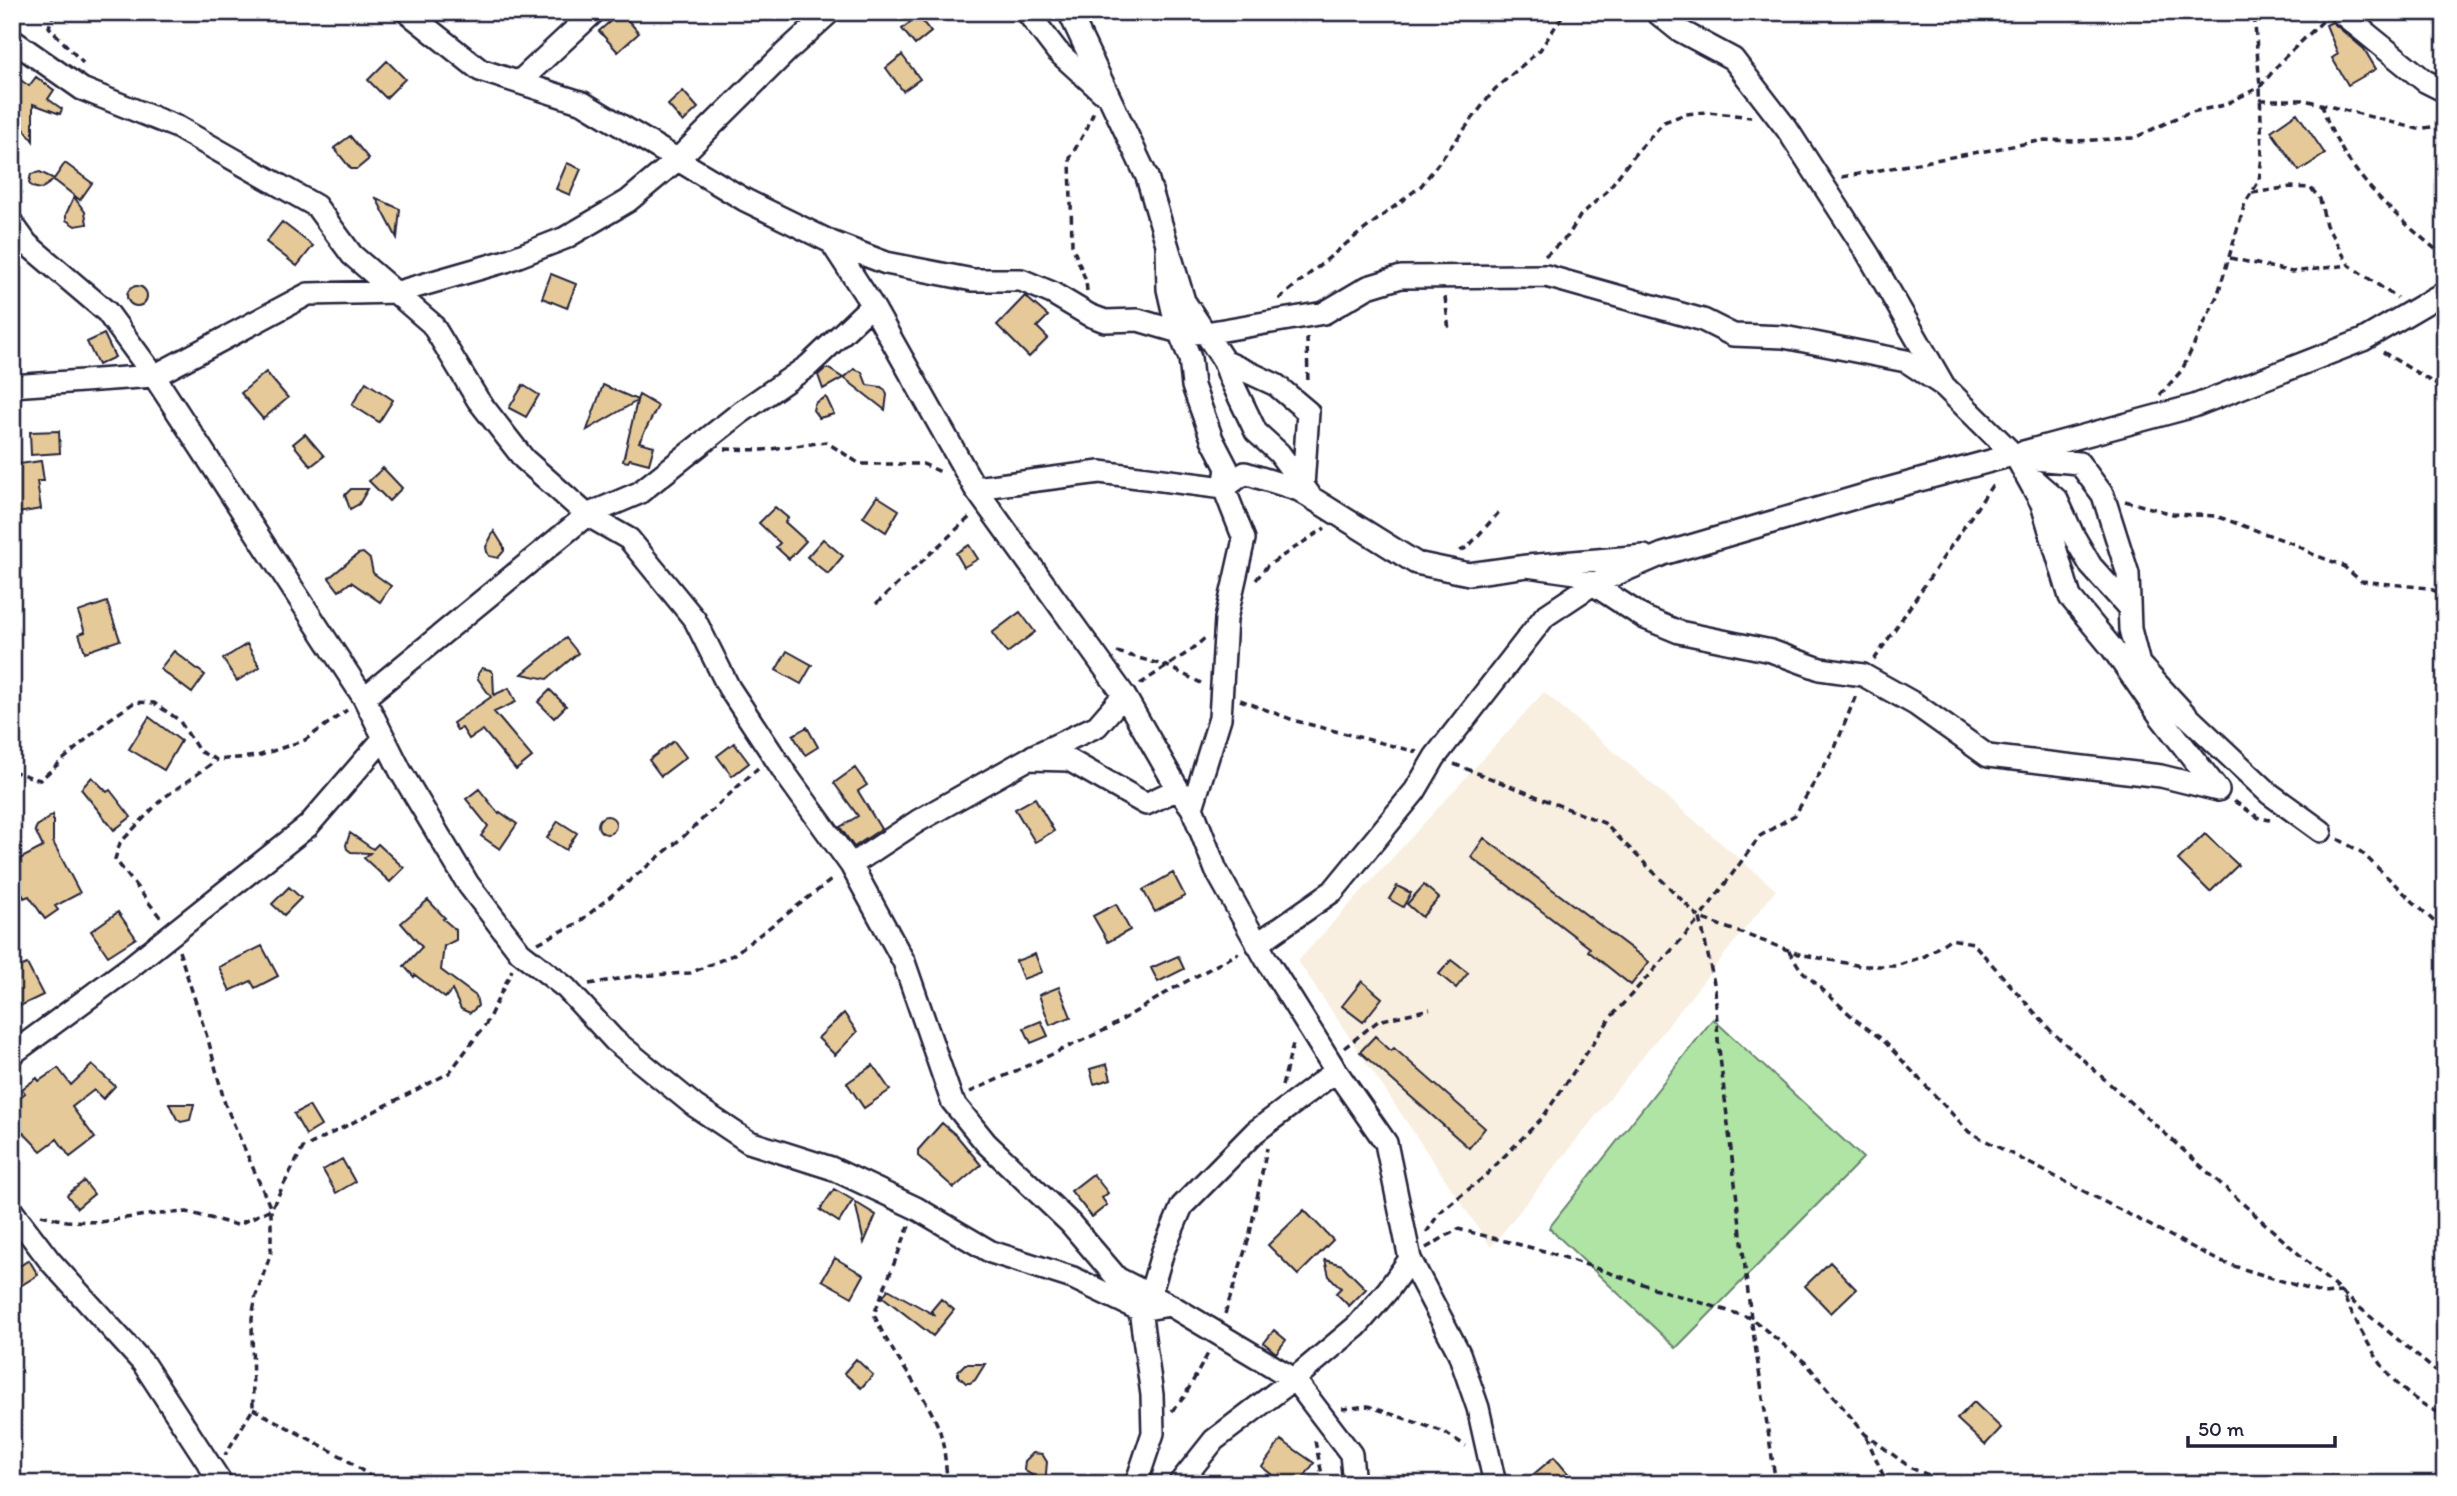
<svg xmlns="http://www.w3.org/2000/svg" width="2457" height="1496" font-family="Itim,sans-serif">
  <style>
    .built { fill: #f8efe0 }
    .green { fill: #b0e4a5; stroke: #698370; stroke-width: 2 }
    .building { fill: #e6c999; stroke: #22223b; stroke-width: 2 }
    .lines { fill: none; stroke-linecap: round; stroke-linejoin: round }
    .minor-casing { stroke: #22223b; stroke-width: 26 }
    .path { stroke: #22223b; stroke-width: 3.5; stroke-dasharray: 7 5; stroke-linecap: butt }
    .minor { stroke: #fff; stroke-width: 21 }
  </style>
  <rect width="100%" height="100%" fill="#fff"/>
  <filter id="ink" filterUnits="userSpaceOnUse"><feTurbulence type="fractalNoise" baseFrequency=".0143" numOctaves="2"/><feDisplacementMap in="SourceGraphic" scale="14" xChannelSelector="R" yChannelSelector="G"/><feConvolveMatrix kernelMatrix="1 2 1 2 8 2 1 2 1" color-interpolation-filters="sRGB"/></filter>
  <g filter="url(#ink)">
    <path class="built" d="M1544 692 1776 890 1491 1247 1298 961Z"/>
    <path class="green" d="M1713 1019 1863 1158 1676 1348 1549 1228Z"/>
    <path class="building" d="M621 12 639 33 618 52 599 31Z
      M918 16 931 32 915 45 902 29Z
      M2332 22 2364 49 2376 69 2348 85 2332 58 2338 54 2326 25Z
      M902 55 920 79 903 91 886 68Z
      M387 61 405 79 386 98 368 80Z
      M12 74 29 86 36 77 54 90 48 99 62 109 60 114 33 104V141L12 112Z
      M683 91 698 108 683 122 668 105Z
      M2297 113 2325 154 2299 171 2271 131Z
      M350 136 369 159 357 169H351L334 148Z
      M65 163 92 183 80 200 54 180 41 189 32 187 29 183 31 174 40 172 54 179Z
      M567 163 581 169 570 195 556 189Z
      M74 197 85 212 87 224 75 226 66 220V214Z
      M376 198 400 209 397 238Z
      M282 222 313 246 297 266 266 242Z
      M551 274 576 284 567 308 542 298Z
      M127 296a10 10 0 1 1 20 0a10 10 0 1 1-20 0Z
      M1025 296 1048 316 1037 327 1048 338 1029 357 997 325Z
      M104 334 115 357 98 365 87 342Z
      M825 369H829L843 378 823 389 818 375Z
      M854 369 862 372 867 385 881 387 885 390 887 395 885 410 844 378Z
      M266 372 288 398 263 419 241 393Z
      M366 382 393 400 379 422 352 405Z
      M523 385 539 395 526 417 509 408Z
      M603 385 637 400 639 395 658 406 639 442 654 446 649 464 630 459 628 462 623 461 637 401 587 430Z
      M826 397 834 414 819 418 813 410 814 406 816 402Z
      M59 431 60 453 31 455 30 432Z
      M305 434 324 456 311 466 293 444Z
      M41 461 44 481H37L41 509 12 514V465Z
      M383 468 402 488 389 501 369 481Z
      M351 489H368L359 504 350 509 345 495Z
      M877 496 899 510 886 532 863 517Z
      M775 507 788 518 785 522 806 541 789 559 776 547 780 543 759 523Z
      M494 531 504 547V551L498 558 489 556 487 552 486 547Z
      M823 539 843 556 828 574 807 557Z
      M969 545 978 559 964 567 956 553Z
      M363 553 370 559 373 573 391 586 380 602 351 582 339 591 329 578 358 554Z
      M107 602 120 640 85 652 79 634 85 632 78 612Z
      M1020 612 1035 632 1007 653 992 633Z
      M566 638 578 653 547 679 522 674Z
      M247 644 260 667 237 681 223 659Z
      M174 651 205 675 192 693 160 669Z
      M787 651 812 665 801 684 776 670Z
      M482 668 490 670 493 673 494 695 509 688 516 702 494 712 532 757 516 770 483 730 469 739 462 728 457 730 453 723 491 697 478 679V674Z
      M550 690 566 706 554 718 538 702Z
      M149 717 181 741 164 770 129 749Z
      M807 727 818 747 805 755 793 735Z
      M674 741 686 757 661 776 649 760Z
      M734 743 749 763 732 776 717 756Z
      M855 768 867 785 858 791 881 829 854 847 840 827 858 816 834 783Z
      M92 777 107 792 110 790 131 817 114 830 81 789Z
      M479 789 499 814 500 812 517 824 500 849 481 836 488 826 466 799Z
      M1035 798 1054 831 1035 842 1015 809Z
      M53 815V842L80 893 55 906 58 910 45 919 29 896 24 898 12 872V863L43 847 35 830 37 826Z
      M598 825a9 9 0 1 1 18 0a9 9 0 1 1-18 0Z
      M558 821 577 833 566 850 547 838Z
      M350 833 373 849 378 844 404 868 390 882 364 858 370 853 351 852 347 849 346 845Z
      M2205 834 2238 865 2210 892 2178 860Z
      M1484 838 1649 962 1631 985 1588 951 1590 948 1471 857Z
      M1173 873 1185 896 1155 912 1143 890Z
      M1424 885 1439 898 1422 917 1407 904Z
      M1397 886 1411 893 1403 907 1389 899Z
      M289 887 301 898 284 915 272 904Z
      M428 900 445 918 443 919 456 930V940L444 946 441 970 476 996 478 1006 470 1013 461 1009 452 990 445 998 415 975 414 977 404 966 422 947 401 923Z
      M1116 904 1130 930 1108 942 1093 916Z
      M118 912 136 938 108 956 91 931Z
      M262 946 278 976 255 988 251 981 230 991 219 967Z
      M1035 954 1042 972 1023 979 1016 961Z
      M1178 956 1184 969 1158 982 1151 968Z
      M1451 960 1468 973 1456 988 1439 974Z
      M27 964 43 995 18 1007 12 996V970Z
      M1362 981 1382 998 1363 1022 1342 1006Z
      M1059 987 1071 1017 1050 1025 1039 995Z
      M844 1013 857 1032 835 1055 818 1038Z
      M1041 1021 1048 1036 1031 1043 1024 1028Z
      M1375 1036 1391 1051 1394 1048 1485 1128 1469 1148 1360 1052Z
      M1107 1064 1111 1079 1094 1084 1090 1069Z
      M92 1065 115 1086 103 1099 94 1090 72 1107 95 1138 70 1157 57 1139 41 1151 12 1121V1104L25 1093 22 1089 37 1078 39 1081 58 1068 71 1085Z
      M873 1065 890 1090 864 1108 847 1083Z
      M169 1104H194L190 1120 181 1122 177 1119Z
      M309 1106 321 1126 306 1135 294 1114Z
      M942 1123 957 1136 981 1165 954 1188 918 1156V1150Z
      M342 1159 355 1182 336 1193 323 1170Z
      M1093 1174 1108 1193 1102 1198 1107 1205 1092 1217 1071 1191Z
      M84 1181 94 1194 77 1208 67 1195Z
      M834 1189 853 1200 839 1222 820 1210Z
      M855 1202 876 1215 864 1243Z
      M1304 1210 1333 1240 1298 1275 1268 1245Z
      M835 1258 864 1275 852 1297 822 1280Z
      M29 1260 38 1275 20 1286 12 1271Z
      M1325 1260 1342 1265 1366 1289 1349 1306 1336 1293 1341 1288 1329 1276Z
      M1830 1262 1856 1289 1831 1313 1805 1286Z
      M888 1289 936 1316 931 1311 941 1299 954 1310 933 1336 883 1297Z
      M1274 1330 1286 1340 1276 1353 1264 1343Z
      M856 1359 873 1375 861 1388 844 1373Z
      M965 1364H985L975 1380 970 1383H966L958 1376V1371Z
      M1974 1402 2001 1428 1985 1445 1957 1419Z
      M1281 1440 1314 1463 1299 1484H1284L1262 1467Z
      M1033 1453 1042 1454 1047 1462 1045 1484 1024 1470 1025 1461Z
      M1554 1457 1577 1484H1522Z"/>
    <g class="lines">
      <defs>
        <path id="minor" d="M407 12 480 70 583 103 745 200 831 242 872 305 975 488 1124 695 1178 789 1192 808 1216 870 1266 959 1336 1071 1386 1143 1410 1259 1459 1353 1478 1408 1495 1484
          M1027 12 1057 51 1102 92
          M1069 12 1147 177 1184 301 1224 361 1230 378 1256 432 1279 453 1309 494
          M1656 12 1677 29 1733 59 1787 129 1868 254 1944 386 2016 457 2042 504 2070 597 2112 648 2160 716 2218 790
          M2340 12 2425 81 2445 91
          M12 40 82 89 177 127 316 206 352 255 432 324 478 400 524 459 587 515 629 539 695 620 729 688 787 776 851 865 904 962 952 1101 986 1143 1070 1223 1117 1278 1170 1305 1294 1379 1351 1454 1354 1484
          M519 82 594 12
          M12 223 27 244 107 312 154 376 364 698 401 772 468 884 520 952 566 988 614 1040 695 1106 749 1142 831 1168 916 1208 991 1252 1073 1278 1140 1310 1170 1305
          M831 242 886 263 973 280H1021L1052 293 1089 315 1105 321 1138 320 1179 332 1206 333 1324 313 1368 287 1401 277 1546 276 1703 320 1733 335 1784 337 1906 361 1944 386
          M1167 246 1168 289 1176 324 1190 358 1193 386 1212 439 1227 468 1224 488 1244 539 1226 619 1220 718 1192 808
          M1224 361 1276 385 1308 412 1303 486
          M12 386 154 376 308 294 398 292 506 261 565 238 628 201 677 160 786 52 830 12
          M2022 458 2079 463 2103 495 2128 574 2130 629 2139 664 2186 715 2270 794 2321 831
          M2034 480 2057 500 2073 535 2091 566 2129 608
          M975 488 1100 472 1224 488 1245 473 1299 490 1416 563 1469 574 1527 566 1644 556
          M1527 566 1576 573 1645 618 1679 632 1771 651 1820 669 1863 675 1915 704 1988 756 2161 776 2218 790
          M364 698 587 515 639 493 740 413 808 366 872 305
          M1033 756 1097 726 1124 695
          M851 865 918 821 1028 759 1069 760 1146 804 1178 789
          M1257 944 1333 891 1415 791 1435 757 1545 616 1593 584 1663 554 1868 494 2194 406 2363 340 2445 292
          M12 1054 129 968 308 826 384 738
          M12 1211 50 1261 143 1363 222 1484
          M1136 1484 1153 1433 1152 1395 1140 1310 1150 1295 1163 1251 1182 1206 1255 1132 1336 1071
          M1179 1484 1214 1440 1294 1379 1357 1326 1388 1290 1410 1259"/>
      </defs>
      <use href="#minor" class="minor-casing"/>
      <path class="path" d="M54 12 49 27 83 63
        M2260 100H2305L2418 129 2445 125
        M2322 104C2338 166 2397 218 2445 257
        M1842 177 2045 140 2074 141 2134 138 2187 113 2224 105 2260 87 2284 58 2324 20
        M2252 193 2291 187 2311 188 2320 199 2326 225 2349 265 2397 298
        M1545 256 1568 236 1580 216 1607 191 1635 154 1664 122 1685 114 1708 112 1751 117
        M2230 258 2292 272 2349 265
        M1087 291 1086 281 1072 245 1070 158 1087 128 1094 111
        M1445 297 1449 331
        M1279 299 1347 243 1421 186 1495 89 1540 50 1565 12
        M1307 337 1308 385
        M2383 352 2445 390
        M2160 395 2182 370 2218 294 2245 203 2259 181 2262 156 2260 87 2254 12
        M725 449 763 450 826 442 860 464H923L943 473
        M2125 501 2173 514 2216 516 2297 545 2312 554 2342 565 2361 581 2428 588 2445 595
        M1460 551 1468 547 1499 512
        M1256 580 1267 566 1325 528
        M876 604 972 515
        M1117 652 1167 666 1201 683
        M1874 660 1995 481
        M1140 684 1190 651 1205 638
        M1240 700 1296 721 1417 752
        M1454 764 1604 823 1700 918 1799 954 1861 966H1896L1925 956 1950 939 1973 943 2051 1031 2341 1292 2445 1379
        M12 771 40 780 107 721 135 702 154 703 179 720 199 751 217 760 258 756 305 740 347 710
        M2234 801 2259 818 2270 820
        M2338 839 2361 852 2445 932
        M160 917 115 859 120 843 162 799 217 760
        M538 943 578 923 683 837 758 768
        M179 951 209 1043 225 1104 271 1209V1253L256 1295 252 1318 253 1409 225 1455
        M1789 951 1801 970 1856 1020 1883 1040 1969 1132 2221 1262 2324 1294 2341 1292C2369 1344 2386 1392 2445 1415
        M589 984 635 976 690 973 733 955 834 878
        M1344 1048 1378 1021 1430 1009
        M1282 1086 1294 1040
        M970 1092 1107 1029 1176 987 1239 953
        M41 1215 66 1221 100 1222 146 1215 187 1212 237 1225 271 1209 303 1148 449 1073 486 1024 512 970
        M909 1226 874 1314C890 1354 920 1385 937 1424 945 1441 945 1465 948 1484
        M1426 1233 1440 1212 1484 1177 1543 1117 1611 1017 1700 919
        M1426 1248 1458 1229 1548 1252 1660 1290 1751 1318 1806 1363 1865 1434 1911 1468 1951 1484
        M1225 1314 1249 1238 1267 1148
        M253 1409 343 1457 381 1484
        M1342 1409 1368 1406 1444 1432 1466 1446
        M1172 1411 1184 1397 1210 1350
        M1866 1436 1887 1484
        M1315 1441 1324 1484
        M1776 1484 1751 1318 1718 1040 1715 988 1700 918 1760 836 1795 815 1835 748 1856 695"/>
      <use href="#minor" class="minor"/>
    </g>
  </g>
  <rect width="2457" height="1496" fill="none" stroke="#fff" stroke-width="42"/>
  <rect x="21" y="21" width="2415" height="1454" fill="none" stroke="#22223b" stroke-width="2.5" filter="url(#ink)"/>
  <path d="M2188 1436v10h147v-10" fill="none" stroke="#22223b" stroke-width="3.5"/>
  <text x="2198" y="1436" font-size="21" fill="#22223b" stroke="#ffffff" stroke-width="5" paint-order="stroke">50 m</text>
</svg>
